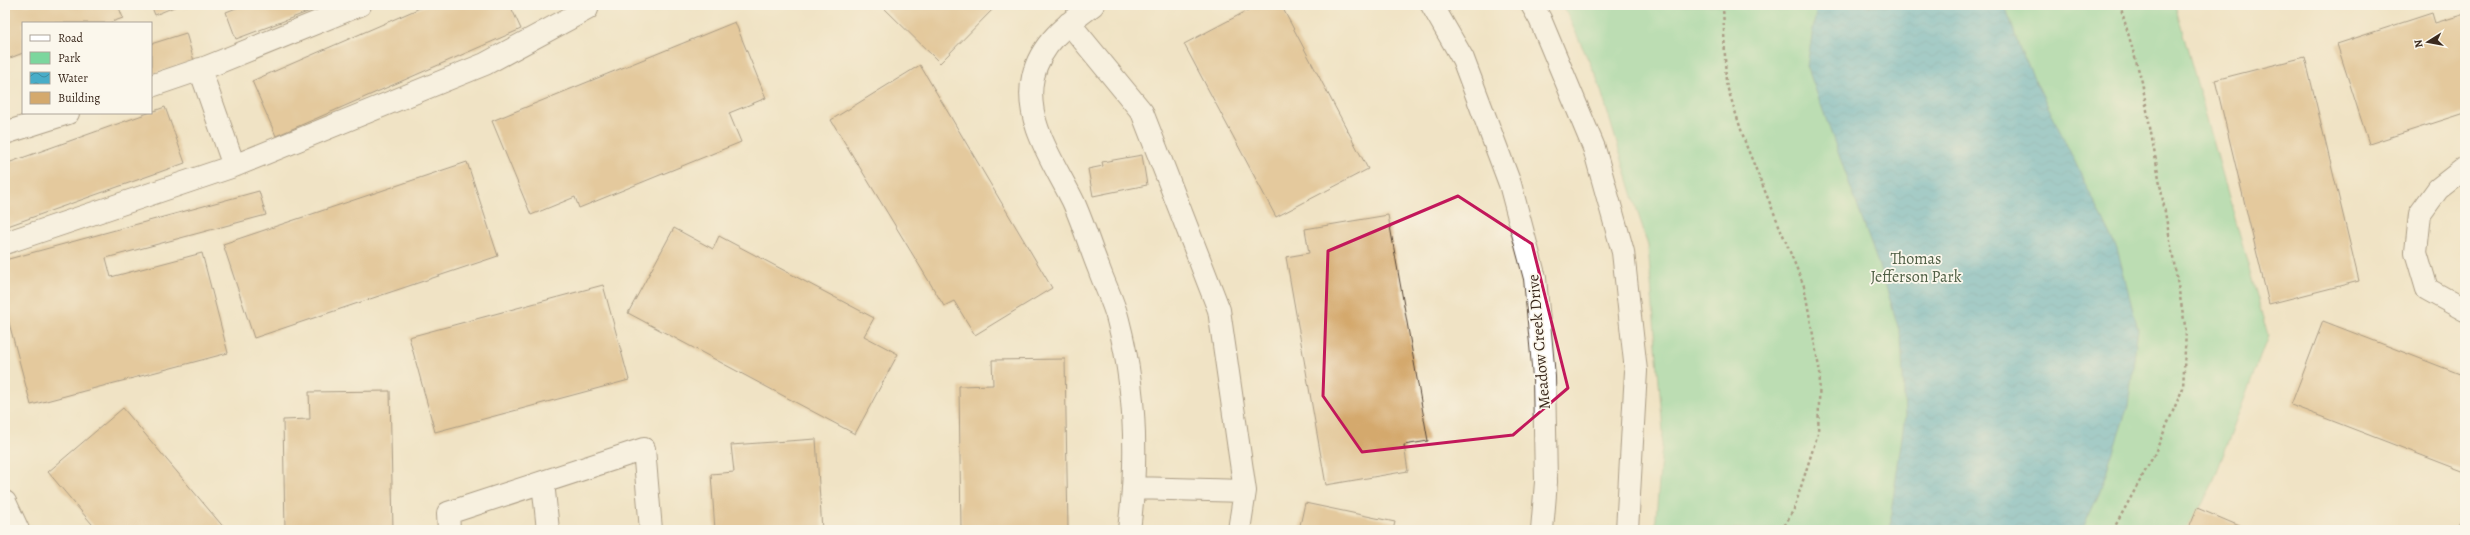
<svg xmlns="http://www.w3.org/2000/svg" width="2470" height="535" font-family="Alegreya,serif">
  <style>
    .green { fill: #7cd69d; stroke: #5c805e }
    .water { fill: url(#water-waves); stroke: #426c73 }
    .building { fill: #d4a96d }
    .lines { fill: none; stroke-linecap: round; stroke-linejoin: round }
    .minor-casing { stroke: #564637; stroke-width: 24 }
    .path { stroke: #564637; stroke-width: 2.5; stroke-dasharray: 3 3; stroke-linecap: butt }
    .minor { stroke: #fff; stroke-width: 22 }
    .marked { fill: none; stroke: #c2185b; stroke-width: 3; stroke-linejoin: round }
    .labels { text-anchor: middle; stroke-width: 3.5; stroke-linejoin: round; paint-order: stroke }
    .park-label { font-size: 16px; fill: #4e5e44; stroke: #fbf7ec }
    .street-label { font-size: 16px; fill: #3b2a1e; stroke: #fbf7ec }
  </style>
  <defs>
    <pattern id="water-waves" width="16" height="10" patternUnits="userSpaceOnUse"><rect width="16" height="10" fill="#48adc8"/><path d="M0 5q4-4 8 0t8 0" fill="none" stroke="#3d8da2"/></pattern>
  </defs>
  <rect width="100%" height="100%" fill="#fbf7ec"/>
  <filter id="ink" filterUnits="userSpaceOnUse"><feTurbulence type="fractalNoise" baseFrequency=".025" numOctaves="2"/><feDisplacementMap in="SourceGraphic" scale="8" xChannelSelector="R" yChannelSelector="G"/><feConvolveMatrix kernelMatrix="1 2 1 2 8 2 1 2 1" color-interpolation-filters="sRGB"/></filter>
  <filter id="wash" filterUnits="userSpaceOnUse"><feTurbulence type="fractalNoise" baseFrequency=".012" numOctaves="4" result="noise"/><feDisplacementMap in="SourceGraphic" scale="16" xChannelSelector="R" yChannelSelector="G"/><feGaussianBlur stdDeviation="0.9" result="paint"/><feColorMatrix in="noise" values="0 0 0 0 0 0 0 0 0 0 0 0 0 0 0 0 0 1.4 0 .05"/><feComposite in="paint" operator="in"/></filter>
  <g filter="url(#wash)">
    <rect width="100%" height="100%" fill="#f0e3c5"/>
    <path class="green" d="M1563 5H2175L2268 336 2210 490 2186 530H1655L1663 432 1648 246 1598 81Z"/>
    <path class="water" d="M1817 5H2005L2020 49 2117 248 2138 329 2128 406 2099 494 2082 530H1891V513L1905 416 1901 337 1885 283 1807 66Z"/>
    <g id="blocks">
      <path class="building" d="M5 5H118L123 18 109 23H23V53L5 60Z
        M151 5H179L155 15Z
        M244 5H326L236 39 226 12Z
        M427 5H510L521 29 276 136 252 81Z
        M881 5H997L940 63Z
        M1258 5H1281L1368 169 1276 217 1184 44Z
        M2432 13 2435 23 2465 14V113L2369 144 2337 44Z
        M735 22 766 98 729 113 741 142 579 208 575 197 531 215 492 121Z
        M186 33 194 61 151 74V44Z
        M2305 57 2359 281 2269 304 2215 80Z
        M920 65 1052 288 975 335 954 301 944 306 831 120Z
        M165 107 185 163 5 227V164Z
        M1142 155 1147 185 1093 196 1088 169 1103 166 1102 162Z
        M467 162 498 256 254 338 223 244Z
        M259 191 266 215 106 258 111 277 202 253 228 353 31 405 5 308V260Z
        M1388 215 1428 441 1404 445 1408 471 1326 485 1286 257 1309 253 1305 229Z
        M674 228 713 249 719 236 874 318 864 336 898 354 855 434 628 313Z
        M603 285 629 380 435 432 409 337Z
        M2323 321 2465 376V472L2291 405Z
        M1065 359 1068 530H961L959 386 993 385 992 360Z
        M390 391 393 530H285L283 420 310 419 309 392Z
        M123 408 226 530H97L48 472Z
        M816 439 822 530H715L711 474 734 472 731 445Z
        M1305 503 1395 522 1393 530H1299Z
        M2197 508 2249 530H2188Z
        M2465 517V530H2456Z"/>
    </g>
  </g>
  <g filter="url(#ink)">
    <use href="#blocks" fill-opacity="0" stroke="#564637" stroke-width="1"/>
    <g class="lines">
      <defs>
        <path id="minor" d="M1093 5C1067 24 1040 44 1033 77 1023 121 1055 164 1073 201 1083 223 1090 247 1099 269 1105 286 1114 303 1118 320 1136 389 1138 460 1129 530
          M1432 5 1463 59 1510 184 1535 278 1544 377 1546 482 1542 530
          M1532 5 1540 19 1594 148 1623 252 1636 371 1627 530
          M1069 23 1142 112 1219 310 1245 491 1239 530
          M200 69 234 166
          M151 86 207 67 360 5
          M5 133 68 113
          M2465 168 2438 189 2420 214 2416 252 2427 289 2465 310
          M5 243 234 166 485 64 587 9V5
          M543 482 548 530
          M1134 488 1245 491
          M5 502 18 530
          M449 530 448 513 644 449 651 530"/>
      </defs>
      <use href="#minor" class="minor-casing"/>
      <path class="path" d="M1723 5 1726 83 1746 145 1804 286 1820 373 1818 433 1794 509 1782 530
        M2113 530 2154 455 2183 388 2186 331 2142 82 2120 5"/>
      <use href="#minor" class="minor"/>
    </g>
  </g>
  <path d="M0 0H2470V535H0ZM1458 196 1532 244 1568 388 1513 435 1362 452 1323 396 1328 251Z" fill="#f0e3c5" fill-opacity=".55" fill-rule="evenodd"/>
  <path class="marked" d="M1458 196 1532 244 1568 388 1513 435 1362 452 1323 396 1328 251Z"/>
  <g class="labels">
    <g class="park-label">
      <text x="1916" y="264">Thomas<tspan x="1916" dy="18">Jefferson Park</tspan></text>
    </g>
    <g class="street-label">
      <text transform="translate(1538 342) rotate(-95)" y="6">Meadow Creek Drive</text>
    </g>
  </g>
  <rect width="2470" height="535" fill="none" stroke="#fbf7ec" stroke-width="20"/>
  <rect x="22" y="22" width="130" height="92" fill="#fbf7ec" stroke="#aea59a"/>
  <rect x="30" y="35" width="20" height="6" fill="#ffffff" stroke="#aea59a"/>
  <text x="58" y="42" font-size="12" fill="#3b2a1e">Road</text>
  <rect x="30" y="52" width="20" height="12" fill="#7cd69d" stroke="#aea59a"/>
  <text x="58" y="62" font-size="12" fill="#3b2a1e">Park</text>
  <rect x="30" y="72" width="20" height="12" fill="url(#water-waves)" stroke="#aea59a"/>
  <text x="58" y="82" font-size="12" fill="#3b2a1e">Water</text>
  <rect x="30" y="92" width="20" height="12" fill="#d4a96d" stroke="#aea59a"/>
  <text x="58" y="102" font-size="12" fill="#3b2a1e">Building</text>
  <g transform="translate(2428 42) rotate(259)" stroke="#fbf7ec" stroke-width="3" paint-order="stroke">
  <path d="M0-3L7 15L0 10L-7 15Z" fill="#3b2a1e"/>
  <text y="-6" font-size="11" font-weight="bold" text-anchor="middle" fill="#3b2a1e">N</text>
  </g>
</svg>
